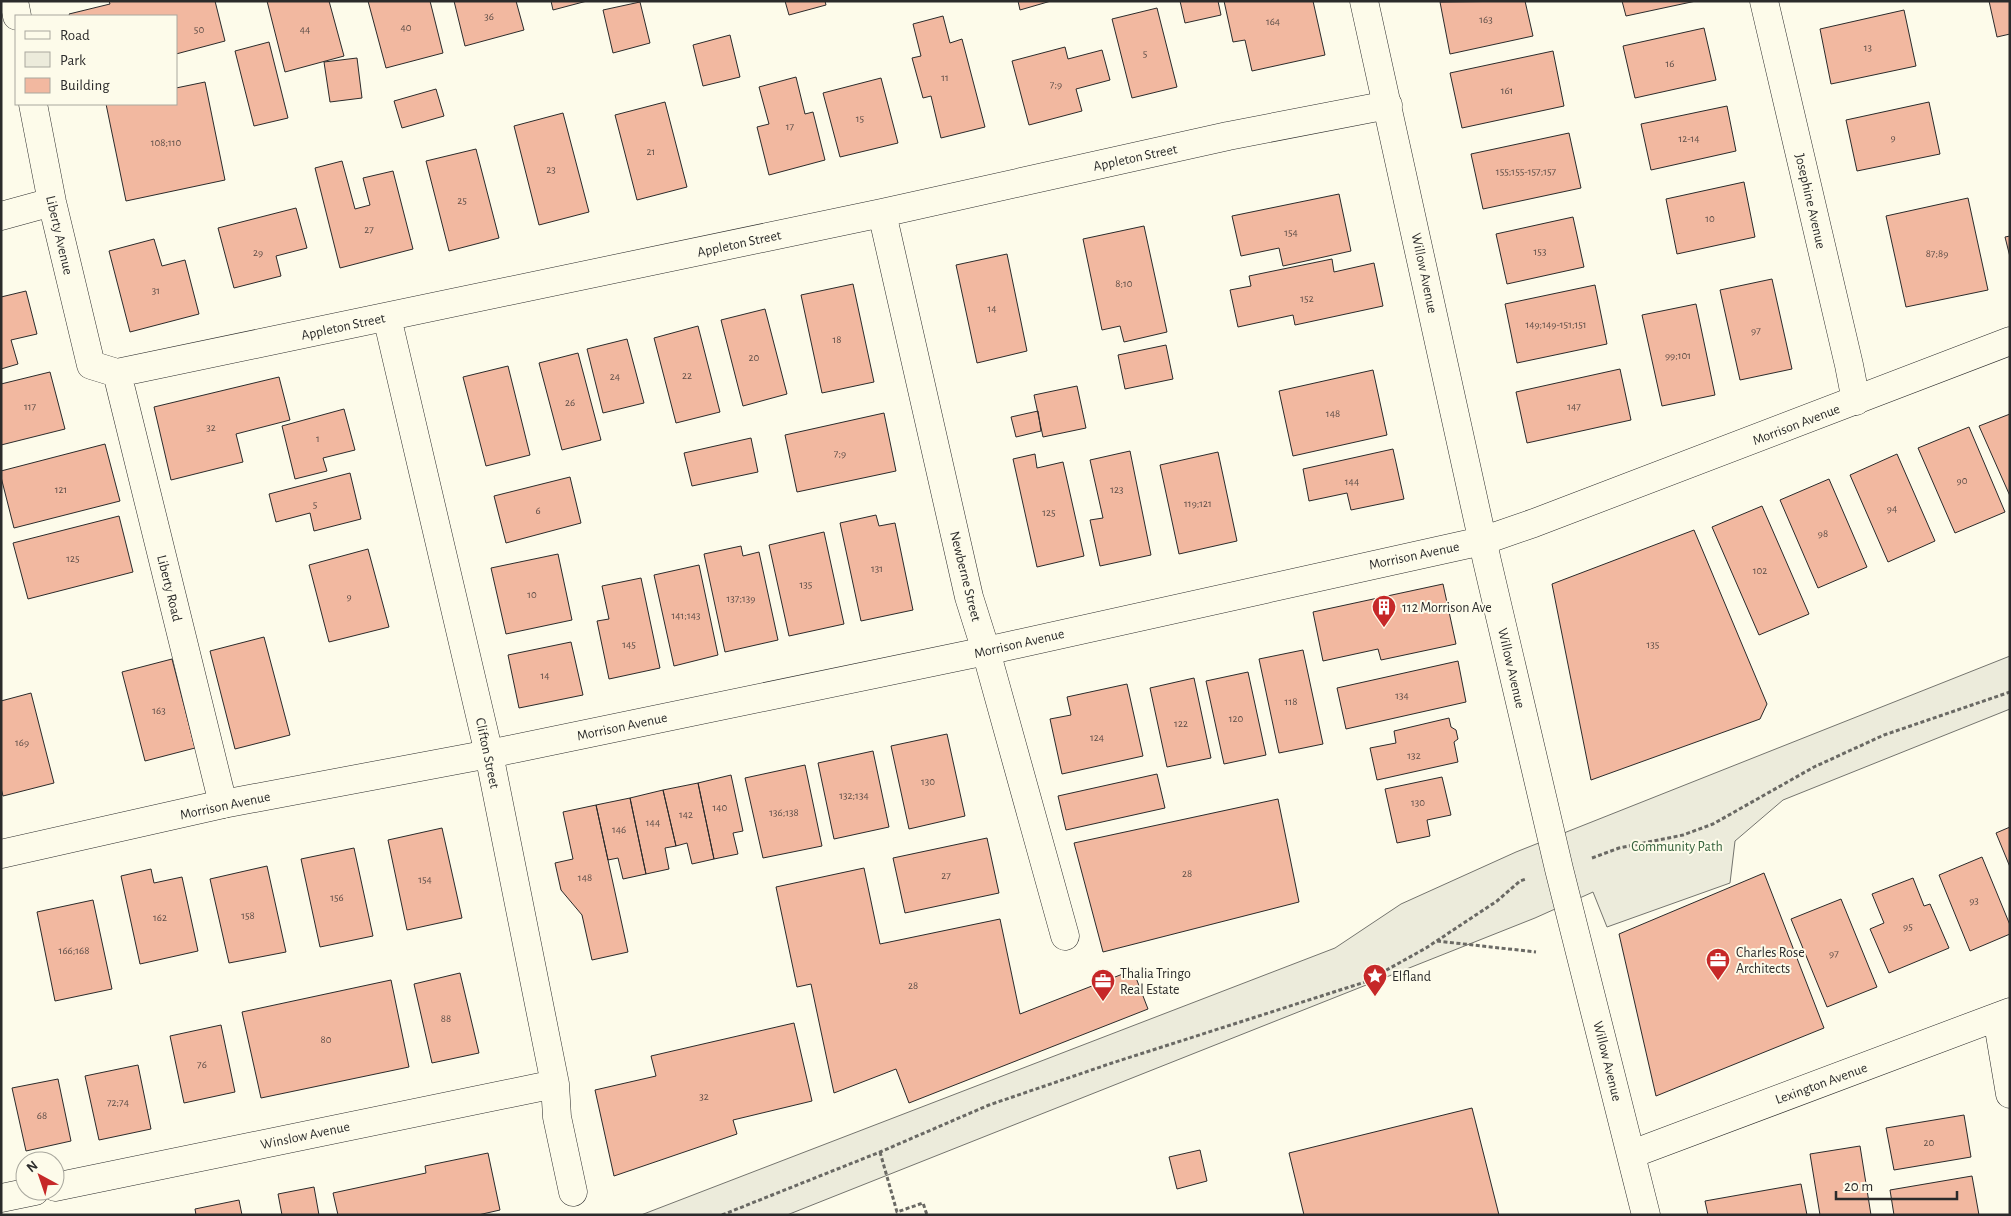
<svg xmlns="http://www.w3.org/2000/svg" width="2011" height="1216" font-family="'Alegreya Sans',sans-serif">
  <style>
    .park { fill: #ecebdb; stroke: #74746e }
    .building { fill: #f2b8a0; stroke: #2b2b2b }
    .lines { fill: none; stroke-linecap: round; stroke-linejoin: round }
    .street-casing { stroke: #2b2b2b; stroke-width: 29 }
    .secondary-casing { stroke: #2b2b2b; stroke-width: 29 }
    .path { stroke: #6a6964; stroke-width: 3; stroke-dasharray: 4 2.5; stroke-linecap: butt }
    .street { stroke: #fdfbea; stroke-width: 28 }
    .secondary { stroke: #fdfbea; stroke-width: 28 }
    .labels { text-anchor: middle; stroke-width: 4; stroke-linejoin: round; paint-order: stroke }
    .number-label { font-size: 11px; fill: #5d4e48 }
    .street-label { font-size: 14px; fill: #2b2b2b; stroke: #fdfbea }
    .poi-label { font-size: 14px; fill: #2b2b2b; stroke: #fdfbea; text-anchor: start }
    .park-label { font-size: 14px; fill: #34623c; stroke: #fdfbea }
  </style>
  <rect width="100%" height="100%" fill="#fdfbea"/>
  <path class="park" d="M2010 656V709L1783 800 1735 841 1730 883 1607 927 1593 892 1535 918 787 1215H641L1335 948 1401 904 1516 852Z"/>
  <path class="building" d="M109 1H215L225 41 176 54V16H70L69 14 110 4Z
    M267 1H329L344 56 285 72Z
    M368 1H430L443 53 386 68Z
    M454 1H516L524 30 465 46Z
    M551 1H587L553 10Z
    M785 1H825L826 5 789 15Z
    M1018 1H1051L1020 10Z
    M1180 1H1218L1221 15 1185 23Z
    M1224 1H1313L1325 55 1252 71 1245 40 1233 42Z
    M1525 1 1533 36 1450 54 1440 2Z
    M1622 1H1696L1626 16Z
    M1989 1H2010V34L1997 37Z
    M640 2 650 43 613 53 603 10Z
    M1157 8 1177 87 1132 98 1112 19Z
    M1904 10 1916 66 1831 84 1820 29Z
    M943 16 950 43 962 39 985 127 941 138 931 96 923 98 912 58 921 56 913 24Z
    M1704 28 1716 80 1635 98 1623 46Z
    M730 35 740 77 703 86 693 45Z
    M269 42 288 118 254 126 235 51Z
    M1065 47 1068 59 1102 50 1110 80 1076 89 1082 111 1029 125 1012 61Z
    M1553 51 1564 106 1462 128 1450 73Z
    M357 58 362 98 330 102 324 62Z
    M796 77 805 114 813 112 825 160 769 175 757 127 769 124 759 87Z
    M881 78 898 143 840 157 823 93Z
    M205 82 225 180 126 201 106 104H176V88Z
    M436 89 444 116 402 128 394 101Z
    M665 102 687 187 637 200 615 115Z
    M1929 102 1940 154 1857 171 1846 120Z
    M1727 106 1736 151 1651 170 1641 124Z
    M563 113 589 212 539 225 514 126Z
    M1569 133 1581 188 1483 209 1471 154Z
    M476 149 499 238 449 251 426 161Z
    M342 161 355 209 370 205 363 178 393 171 413 249 340 268 315 168Z
    M1744 182 1755 237 1677 254 1666 199Z
    M1339 194 1351 251 1283 266 1279 248 1241 256 1232 216Z
    M1968 198 1988 290 1906 307 1886 216Z
    M296 208 307 248 276 256 281 276 234 288 218 228Z
    M1573 217 1584 267 1507 284 1496 234Z
    M1144 226 1167 332 1124 342 1120 326 1102 330 1083 239Z
    M2010 236V257L2005 237Z
    M154 239 162 266 185 260 199 314 130 332 109 251Z
    M1007 254 1027 351 977 363 956 265Z
    M1332 259 1334 272 1374 263 1383 306 1295 325 1293 315 1238 327 1230 290 1251 286 1249 276Z
    M1772 279 1792 369 1740 380 1720 290Z
    M853 284 874 382 822 393 801 295Z
    M1595 285 1607 344 1517 363 1505 304Z
    M26 291 37 334 11 340 18 364 1 369V297Z
    M1696 304 1715 395 1662 406 1642 315Z
    M765 309 787 394 743 406 721 320Z
    M698 326 720 412 676 423 654 338Z
    M627 339 644 403 603 413 587 349Z
    M1166 345 1173 379 1125 389 1118 355Z
    M578 353 601 440 562 450 539 363Z
    M508 366 530 455 486 466 463 377Z
    M1620 369 1631 420 1527 443 1516 392Z
    M1373 370 1387 435 1293 456 1279 391Z
    M50 372 65 429 1 445V384Z
    M279 377 290 420 236 434 243 462 171 480 154 407Z
    M1077 386 1086 428 1043 437 1034 395Z
    M344 409 355 450 323 458 327 471 295 479 282 426Z
    M1038 411 1041 431 1016 437 1011 417Z
    M884 413 896 471 797 492 785 435Z
    M2010 414V496L1979 426Z
    M1969 427 2005 512 1955 533 1918 448Z
    M751 438 758 472 692 486 684 453Z
    M105 444 120 501 14 528 1 477V471Z
    M1393 449 1404 499 1351 510 1347 493 1309 501 1303 469Z
    M1130 451 1151 555 1100 566 1090 520 1103 518 1090 460Z
    M1218 452 1237 541 1179 554 1160 465Z
    M1035 454 1037 468 1063 462 1084 556 1037 567 1013 459Z
    M1897 454 1935 541 1888 562 1850 475Z
    M350 473 361 519 314 531 310 513 276 522 269 494Z
    M570 477 581 523 506 543 494 496Z
    M1829 479 1867 567 1818 588 1780 500Z
    M1762 506 1809 614 1759 635 1712 527Z
    M876 515 879 526 895 523 913 610 861 621 840 523Z
    M119 516 133 572 28 599 13 543Z
    M1694 530 1767 704 1760 719 1591 780 1552 584Z
    M824 532 844 624 789 636 769 545Z
    M741 546 743 556 759 552 778 640 725 652 704 554Z
    M368 549 389 627 329 642 309 565Z
    M558 554 572 620 506 634 491 568Z
    M699 565 718 655 674 666 654 575Z
    M641 578 660 668 609 679 597 621 609 619 602 586Z
    M1443 584 1456 644 1381 660 1378 649 1323 661 1313 612Z
    M264 637 290 735 235 749 210 651Z
    M571 642 583 695 519 708 508 655Z
    M1303 650 1323 744 1279 753 1259 659Z
    M172 659 195 748 145 761 122 672Z
    M1458 661 1466 702 1346 729 1337 688Z
    M1248 672 1266 755 1224 764 1206 681Z
    M1194 678 1211 758 1167 767 1150 688Z
    M1127 684 1143 756 1062 774 1050 719 1071 715 1067 697Z
    M31 693 54 783 3 796 1 788V701Z
    M1449 718 1451 727 1456 730 1458 739 1454 742 1458 762 1377 780 1370 748 1396 743 1394 731Z
    M947 734 965 816 909 829 891 746Z
    M873 751 889 827 834 839 818 763Z
    M805 765 822 846 763 858 745 778Z
    M1157 774 1165 808 1066 830 1058 796Z
    M731 775 743 831 733 833 738 854 714 859 698 783Z
    M1442 777 1451 815 1427 820 1430 836 1397 843 1385 789Z
    M698 783 714 859 692 864 687 843 676 846 663 790Z
    M663 790 676 846 665 848 669 869 646 874 630 798Z
    M630 798 646 874 623 879 618 858 608 860 596 805Z
    M1278 799 1299 902 1103 952 1074 843Z
    M596 805 628 952 592 960 582 915 561 890 555 863 573 859 563 812Z
    M2010 827V867L1996 833Z
    M442 828 462 918 407 930 388 840Z
    M987 838 999 893 905 913 893 858Z
    M354 848 373 936 320 947 301 859Z
    M1982 857 2010 925V934L1970 951 1939 875Z
    M267 866 286 952 229 963 210 879Z
    M864 868 880 944 1000 919 1020 1014 1133 970 1148 1009 909 1103 896 1069 834 1093 811 984 797 987 776 887Z
    M151 869 154 883 182 877 198 951 140 964 121 876Z
    M1764 873 1824 1028 1656 1096 1619 934Z
    M1913 878 1924 906 1930 904 1949 948 1889 973 1870 929 1884 923 1872 894Z
    M1841 899 1877 987 1827 1007 1791 919Z
    M93 900 112 989 55 1001 37 912Z
    M460 973 479 1053 432 1063 414 984Z
    M391 980 409 1067 261 1098 242 1012Z
    M794 1023 812 1101 733 1120 737 1134 614 1176 595 1090 656 1076 651 1056Z
    M221 1025 235 1092 184 1103 170 1036Z
    M138 1065 151 1129 99 1140 85 1076Z
    M58 1079 71 1141 26 1151 12 1088Z
    M1472 1108 1499 1215H1304L1289 1153Z
    M1964 1115 1971 1157 1894 1170 1886 1128Z
    M1860 1146 1871 1215H1820L1810 1154Z
    M1200 1150 1207 1181 1177 1189 1169 1157Z
    M488 1153 500 1210 478 1215H338L333 1193 426 1173 425 1166Z
    M1972 1176 1979 1215H1894L1890 1190Z
    M1801 1184 1807 1215H1708L1705 1201Z
    M314 1187 319 1215H282L278 1194Z
    M239 1200 242 1215H196L195 1209Z"/>
  <g class="lines">
    <defs>
      <path id="street" d="M14 1 17 16
        M1764 1 1849 365 1856 401
        M33 104 52 202 91 365 117 373 882 213 1228 136 1388 105
        M882 213 969 597 986 651 1065 936
        M1 216 52 202
        M387 317 489 754 555 1084 557 1117 573 1192
        M117 373 223 804
        M1997 1017 2010 1094
        M1632 1154 2010 1012
        M55 1187 555 1084
        M1 1198 35 1191"/>
      <path id="secondary" d="M1364 1 1487 561 1559 869 1646 1215
        M1 854 223 804 489 754 986 651 1482 541 1534 523 2010 341"/>
    </defs>
    <use href="#street" class="street-casing"/>
    <use href="#secondary" class="secondary-casing"/>
    <path class="path" d="M1592 858 1619 848 1683 835 1713 824 1814 767 1884 735 2010 692
      M1437 941 1536 952
      M880 1152 897 1212 923 1203 927 1215
      M722 1215 880 1152 989 1105 1112 1063 1365 982 1426 948 1497 901 1520 881 1526 879"/>
    <use href="#street" class="street"/>
    <use href="#secondary" class="secondary"/>
  </g>
  <defs>
    <symbol id="building-pin" viewBox="-11 -11 22 30"><path d="M0 17L-7.5 6A9.5 9.5 0 1 1 7.5 6Z" fill="#c62828" stroke="#fdfbea"/><path d="M-4-6H4V6H1V3H-1V6H-4ZM-2.5-4.3h1.7v1.8h-1.7ZM.8-4.3h1.7v1.8H.8ZM-2.5-1h1.7V.8h-1.7ZM.8-1h1.7V.8H.8Z" fill="#fff"/></symbol>
    <symbol id="office-pin" viewBox="-11 -11 22 30"><path d="M0 17L-7.5 6A9.5 9.5 0 1 1 7.5 6Z" fill="#c62828" stroke="#fdfbea"/><path d="M-6-3h4V-5.5h4V-3h4V5H-6ZM-1-4.5V-3h2v-1.5ZM-6 0V1H6V0Z" fill="#fff"/></symbol>
    <symbol id="sight-pin" viewBox="-11 -11 22 30"><path d="M0 17L-7.5 6A9.5 9.5 0 1 1 7.5 6Z" fill="#c62828" stroke="#fdfbea"/><path d="M0-6L1.8-2.2L6-1.7L2.9 1.2L3.7 5.4L0 3.3L-3.7 5.4L-2.9 1.2L-6-1.7L-1.8-2.2Z" fill="#fff"/></symbol>
  </defs>
  <g fill-rule="evenodd">
    <use href="#building-pin" x="1370" y="593" width="28" height="38"/>
    <use href="#office-pin" x="1704" y="946" width="28" height="38"/>
    <use href="#sight-pin" x="1361" y="962" width="28" height="38"/>
    <use href="#office-pin" x="1089" y="967" width="28" height="38"/>
  </g>
  <g class="labels">
    <g class="number-label">
      <text x="489" y="20">36</text>
      <text x="1486" y="23">163</text>
      <text x="1273" y="25">164</text>
      <text x="406" y="31">40</text>
      <text x="199" y="33">50</text>
      <text x="305" y="33">44</text>
      <text x="1868" y="51">13</text>
      <text x="1145" y="57">5</text>
      <text x="1670" y="67">16</text>
      <text x="945" y="81">11</text>
      <text x="1056" y="88">7;9</text>
      <text x="1507" y="94">161</text>
      <text x="860" y="122">15</text>
      <text x="790" y="130">17</text>
      <text x="1893" y="141">9</text>
      <text x="1689" y="142">12-14</text>
      <text x="166" y="146">108;110</text>
      <text x="651" y="155">21</text>
      <text x="551" y="173">23</text>
      <text x="1526" y="175">155;155-157;157</text>
      <text x="462" y="204">25</text>
      <text x="1710" y="222">10</text>
      <text x="369" y="233">27</text>
      <text x="1291" y="236">154</text>
      <text x="1540" y="255">153</text>
      <text x="258" y="256">29</text>
      <text x="1937" y="257">87;89</text>
      <text x="1124" y="287">8;10</text>
      <text x="156" y="294">31</text>
      <text x="1307" y="302">152</text>
      <text x="992" y="312">14</text>
      <text x="1556" y="328">149;149-151;151</text>
      <text x="1756" y="334">97</text>
      <text x="837" y="343">18</text>
      <text x="1678" y="359">99;101</text>
      <text x="754" y="361">20</text>
      <text x="687" y="379">22</text>
      <text x="615" y="380">24</text>
      <text x="570" y="406">26</text>
      <text x="30" y="410">117</text>
      <text x="1574" y="410">147</text>
      <text x="1333" y="417">148</text>
      <text x="211" y="431">32</text>
      <text x="318" y="442">1</text>
      <text x="840" y="457">7;9</text>
      <text x="1962" y="484">90</text>
      <text x="1352" y="485">144</text>
      <text x="61" y="493">121</text>
      <text x="1117" y="493">123</text>
      <text x="1198" y="507">119;121</text>
      <text x="315" y="508">5</text>
      <text x="1892" y="512">94</text>
      <text x="538" y="514">6</text>
      <text x="1049" y="516">125</text>
      <text x="1823" y="537">98</text>
      <text x="73" y="562">125</text>
      <text x="877" y="572">131</text>
      <text x="1760" y="574">102</text>
      <text x="806" y="588">135</text>
      <text x="532" y="598">10</text>
      <text x="349" y="600">9</text>
      <text x="741" y="602">137;139</text>
      <text x="686" y="619">141;143</text>
      <text x="629" y="648">145</text>
      <text x="1653" y="648">135</text>
      <text x="545" y="679">14</text>
      <text x="1402" y="699">134</text>
      <text x="1291" y="705">118</text>
      <text x="159" y="714">163</text>
      <text x="1236" y="722">120</text>
      <text x="1181" y="727">122</text>
      <text x="1097" y="741">124</text>
      <text x="22" y="746">169</text>
      <text x="1414" y="759">132</text>
      <text x="928" y="785">130</text>
      <text x="854" y="799">132;134</text>
      <text x="1418" y="806">130</text>
      <text x="720" y="811">140</text>
      <text x="784" y="816">136;138</text>
      <text x="686" y="818">142</text>
      <text x="653" y="826">144</text>
      <text x="619" y="833">146</text>
      <text x="1187" y="877">28</text>
      <text x="946" y="879">27</text>
      <text x="585" y="881">148</text>
      <text x="425" y="883">154</text>
      <text x="337" y="901">156</text>
      <text x="1974" y="904">93</text>
      <text x="248" y="919">158</text>
      <text x="160" y="921">162</text>
      <text x="1908" y="930">95</text>
      <text x="74" y="954">166;168</text>
      <text x="1834" y="957">97</text>
      <text x="913" y="989">28</text>
      <text x="446" y="1022">88</text>
      <text x="326" y="1043">80</text>
      <text x="202" y="1068">76</text>
      <text x="704" y="1100">32</text>
      <text x="118" y="1106">72;74</text>
      <text x="42" y="1119">68</text>
      <text x="1929" y="1146">20</text>
    </g>
    <g class="street-label">
      <text transform="translate(1135 157) rotate(-12)" y="5">Appleton Street</text>
      <text transform="translate(1811 201) rotate(77)" y="5">Josephine Avenue</text>
      <text transform="translate(60 235) rotate(77)" y="5">Liberty Avenue</text>
      <text transform="translate(739 243) rotate(-12)" y="5">Appleton Street</text>
      <text transform="translate(1425 273) rotate(78)" y="5">Willow Avenue</text>
      <text transform="translate(343 326) rotate(-12)" y="5">Appleton Street</text>
      <text transform="translate(1796 424) rotate(-21)" y="5">Morrison Avenue</text>
      <text transform="translate(1414 555) rotate(-12)" y="5">Morrison Avenue</text>
      <text transform="translate(966 576) rotate(76)" y="5">Newberne Street</text>
      <text transform="translate(170 588) rotate(76)" y="5">Liberty Road</text>
      <text transform="translate(1019 643) rotate(-13)" y="5">Morrison Avenue</text>
      <text transform="translate(1512 668) rotate(77)" y="5">Willow Avenue</text>
      <text transform="translate(622 726) rotate(-12)" y="5">Morrison Avenue</text>
      <text transform="translate(488 753) rotate(78)" y="5">Clifton Street</text>
      <text transform="translate(225 805) rotate(-12)" y="5">Morrison Avenue</text>
      <text transform="translate(1608 1061) rotate(76)" y="5">Willow Avenue</text>
      <text transform="translate(1821 1083) rotate(-20)" y="5">Lexington Avenue</text>
      <text transform="translate(305 1135) rotate(-12)" y="5">Winslow Avenue</text>
    </g>
    <g class="poi-label">
      <text x="1402" y="612">112 Morrison Ave</text>
      <text x="1736" y="957">Charles Rose<tspan x="1736" dy="16">Architects</tspan></text>
      <text x="1120" y="978">Thalia Tringo<tspan x="1120" dy="16">Real Estate</tspan></text>
      <text x="1392" y="981">Elfland</text>
    </g>
    <g class="park-label">
      <text x="1677" y="851">Community Path</text>
    </g>
  </g>
  <rect width="2011" height="1216" fill="none" stroke="#2b2b2b" stroke-width="5"/>
  <rect x="15" y="15" width="162" height="90" fill="#fdfbea" stroke="#a9a89e"/>
  <rect x="25" y="31" width="25" height="8" fill="#fdfbea" stroke="#a9a89e"/>
  <text x="60" y="40" font-size="15" fill="#2b2b2b">Road</text>
  <rect x="25" y="52" width="25" height="15" fill="#ecebdb" stroke="#a9a89e"/>
  <text x="60" y="65" font-size="15" fill="#2b2b2b">Park</text>
  <rect x="25" y="78" width="25" height="15" fill="#f2b8a0" stroke="#a9a89e"/>
  <text x="60" y="90" font-size="15" fill="#2b2b2b">Building</text>
  <g transform="translate(40 1176) rotate(320)"><circle r="24" fill="#fdfbea" stroke="#a9a89e"/>
  <path d="M0-4L9 19L0 12L-9 19Z" fill="#c62828"/>
  <text y="-8" font-size="14" font-weight="bold" text-anchor="middle" fill="#2b2b2b">N</text>
  </g>
  <path d="M1836 1191v8h121v-8" fill="none" stroke="#2b2b2b" stroke-width="2.5"/>
  <text x="1844" y="1191" font-size="15" fill="#2b2b2b" stroke="#fdfbea" stroke-width="4" paint-order="stroke">20 m</text>
</svg>
